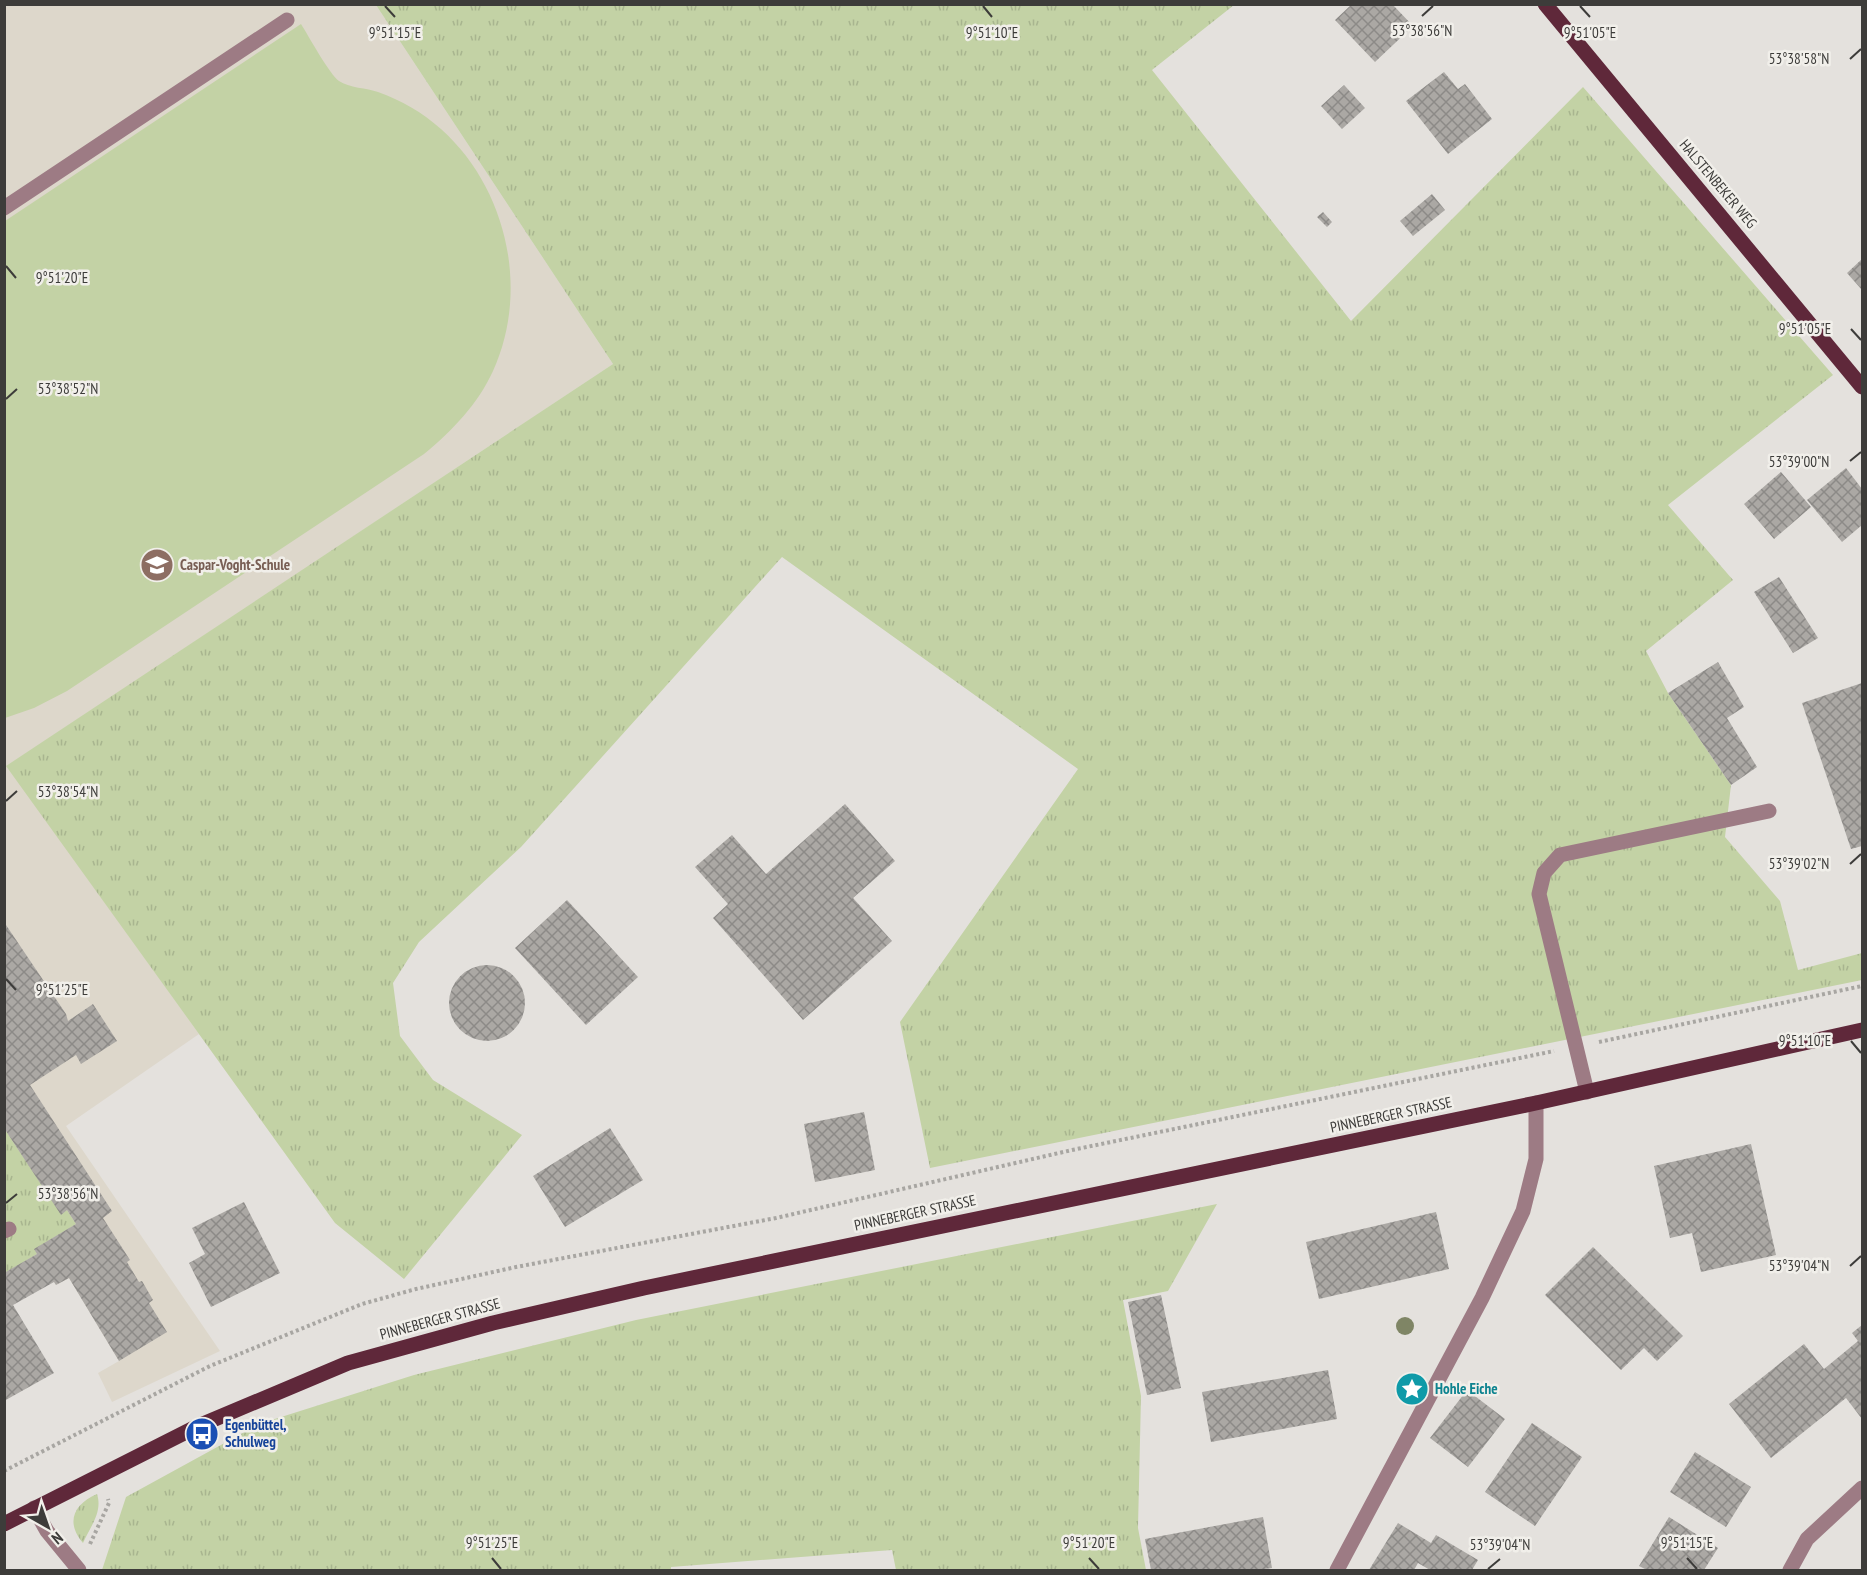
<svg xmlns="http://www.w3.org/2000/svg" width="1867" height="1575" font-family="'PT Sans Narrow',sans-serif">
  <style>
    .built { fill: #ddd7cb }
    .grass { fill: url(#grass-tufts) }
    .garden { fill: #c3d2a5 }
    .building { fill: url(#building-cross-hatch) }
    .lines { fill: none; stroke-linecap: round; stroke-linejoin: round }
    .path { stroke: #a8a6a2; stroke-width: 4; stroke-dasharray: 3 3; stroke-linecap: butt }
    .minor { stroke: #9d7b84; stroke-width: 15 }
    .major { stroke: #5f283a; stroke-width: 15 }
    .tree { fill: #7f8565 }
    .ticks { fill: none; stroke: #3d3c3a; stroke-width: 2 }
    .labels { text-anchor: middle; stroke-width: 5; stroke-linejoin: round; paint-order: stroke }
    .street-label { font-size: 15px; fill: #3d3c3a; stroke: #f1efea }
    .education-label { font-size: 15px; font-weight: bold; fill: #785e54; stroke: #f1efea; text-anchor: start }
    .culture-label { font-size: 15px; font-weight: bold; fill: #0d838f; stroke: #f1efea; text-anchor: start }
    .transit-label { font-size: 15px; font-weight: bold; fill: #164399; stroke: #f1efea; text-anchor: start }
    .ticks-label { font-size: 15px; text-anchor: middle; fill: #3d3c3a; stroke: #f1efea; stroke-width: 5; stroke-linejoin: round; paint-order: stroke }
  </style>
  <defs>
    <pattern id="grass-tufts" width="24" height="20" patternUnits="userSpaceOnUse" patternTransform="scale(1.5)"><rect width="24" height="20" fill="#c3d2a5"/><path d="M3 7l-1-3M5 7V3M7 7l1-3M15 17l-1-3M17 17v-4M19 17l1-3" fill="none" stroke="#a8b58f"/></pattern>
    <pattern id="building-cross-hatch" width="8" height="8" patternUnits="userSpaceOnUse" patternTransform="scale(1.5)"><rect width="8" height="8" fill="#aba8a4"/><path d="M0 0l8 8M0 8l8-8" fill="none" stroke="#8c8a87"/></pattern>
  </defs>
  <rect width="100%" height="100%" fill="#e4e1dd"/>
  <path class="built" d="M4 5H376L613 364 7 766 199 1034 66 1126 220 1351 112 1402 98 1373 119 1361 69 1278 56 1285 37 1254 5 1273Z"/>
  <path class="grass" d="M376 5H1234L1152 70 1351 321 1583 87 1833 375 1668 505 1733 580 1646 651 1668 693 1731 785 1725 837 1780 901 1798 970 1862 953V980L930 1168 900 1022 1078 769 782 557 521 847 419 942 393 983 400 1036 433 1080 522 1135 404 1279 335 1223 6 766 613 364Z
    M4 1128 61 1214 67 1210 76 1224 35 1249 37 1254 5 1273Z
    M1217 1204 1168 1291 1123 1300 1141 1396 1138 1528 1146 1570H896L892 1550 671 1567V1570H102L126 1497 259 1424 414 1375 636 1320Z
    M97 1494C103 1512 90 1527 83 1543 65 1522 74 1504 97 1494Z"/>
  <path class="garden" d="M301 24C308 35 330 75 339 81 349 88 367 88 378 92 401 100 423 113 441 129 507 188 530 290 493 371 478 404 452 431 424 454L67 691 34 708 5 718V221Z"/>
  <path class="building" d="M1351 5H1393L1413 26 1375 62 1335 20Z
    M1444 72 1458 89 1465 84 1492 119 1448 154 1406 101Z
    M1344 85 1365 108 1342 129 1321 106Z
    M1432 194 1445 210 1413 236 1400 221Z
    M1323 212 1332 222 1327 227 1317 217Z
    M1862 259V290L1847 273Z
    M1846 468 1862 489V525L1842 542 1807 500Z
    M1781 472 1811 507 1774 539 1744 504Z
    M1779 577 1818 638 1793 653 1754 592Z
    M1718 662 1744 707 1727 718 1757 767 1731 785 1668 693Z
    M1862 683V846L1851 849 1802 703Z
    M845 804 895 861 853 898 892 941 803 1020 713 918 728 904 695 867 732 835 766 874Z
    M567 900 638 977 586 1025 515 948Z
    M4 922 66 1014 68 1021 93 1004 117 1041 81 1064 76 1055 30 1085 112 1211 103 1218 130 1260 127 1262 139 1282 142 1281 153 1300 149 1303 167 1332 119 1361 69 1278 56 1285 54 1282 13 1305 54 1373 4 1401V1273L37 1254 34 1249 76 1224 67 1210 61 1215 4 1128Z
    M449 1003a38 38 0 1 1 76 0a38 38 0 1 1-76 0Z
    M864 1112 875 1170 815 1182 804 1124Z
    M610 1128 643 1180 565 1227 533 1176Z
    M1751 1144 1776 1255 1701 1272 1692 1233 1670 1238 1654 1166Z
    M244 1202 280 1273 211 1307 189 1263 205 1254 192 1228Z
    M1436 1212 1449 1269 1319 1299 1306 1242Z
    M1593 1247 1683 1336 1657 1361 1644 1348 1621 1370 1545 1295Z
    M1161 1295 1181 1388 1147 1395 1128 1302Z
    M1862 1325V1419L1846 1398 1771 1458 1729 1404 1804 1344 1824 1369 1858 1341 1852 1333Z
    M1328 1370 1337 1419 1211 1442 1202 1392Z
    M1467 1390 1505 1419 1468 1467 1430 1438Z
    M1532 1423 1582 1457 1535 1526 1485 1492Z
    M1695 1452 1751 1487 1726 1527 1670 1492Z
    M1263 1517 1272 1568 1257 1570H1151L1145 1539Z
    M1669 1517 1718 1548 1704 1570H1647L1639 1566Z
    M1398 1523 1431 1543 1436 1535 1478 1560 1472 1570H1430L1418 1563 1414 1570H1369Z"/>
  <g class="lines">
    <path class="path" d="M1599 1042 1862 986
      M4 1471 210 1366 362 1304 416 1289 516 1267 776 1218 1072 1150 1554 1051
      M90 1544 109 1503 108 1499"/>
    <path class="minor" d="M4 208 287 20
      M1587 1092 1539 894 1544 873 1560 855 1769 811
      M4 1231 9 1229
      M34 1508 47 1531 79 1570
      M1337 1570 1482 1298 1523 1211 1536 1159V1103
      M1790 1570 1807 1539 1862 1488"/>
    <path class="major" d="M1545 4 1862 387
      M4 1524 196 1427 348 1363 493 1323 644 1288 1536 1103 1862 1030"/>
  </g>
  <circle class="tree" cx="1405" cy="1326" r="9"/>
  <path class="ticks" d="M385 6 395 17M983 6 992 17M1580 6 1590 17M1422 16 1433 6M1850 59 1861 49M6 266 16 278M1851 329 1861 340M6 399 17 389M1850 461 1861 452M6 801 17 791M1850 864 1861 854M6 979 16 990M1851 1041 1861 1053M6 1203 17 1194M1850 1266 1861 1256M492 1558 501 1569M1089 1558 1099 1569M1687 1558 1697 1569M1488 1569 1500 1559"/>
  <defs>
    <symbol id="school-disc" viewBox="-11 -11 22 22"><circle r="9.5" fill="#8d6e63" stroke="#f1efea"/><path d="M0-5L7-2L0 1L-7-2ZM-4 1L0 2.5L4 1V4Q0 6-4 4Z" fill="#fff"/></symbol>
    <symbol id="sight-disc" viewBox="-11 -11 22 22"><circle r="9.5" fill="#0f9aa8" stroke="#f1efea"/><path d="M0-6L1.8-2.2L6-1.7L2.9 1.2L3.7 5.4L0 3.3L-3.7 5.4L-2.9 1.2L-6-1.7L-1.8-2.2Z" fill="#fff"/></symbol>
    <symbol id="bus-disc" viewBox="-11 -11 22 22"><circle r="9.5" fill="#1a4fb4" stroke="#f1efea"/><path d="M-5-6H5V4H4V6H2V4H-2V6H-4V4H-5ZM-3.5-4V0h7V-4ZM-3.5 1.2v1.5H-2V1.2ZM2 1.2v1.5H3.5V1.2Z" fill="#fff"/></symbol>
  </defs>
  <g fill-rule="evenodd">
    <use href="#school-disc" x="138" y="546" width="38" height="38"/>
    <use href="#sight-disc" x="1393" y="1370" width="38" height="38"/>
    <use href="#bus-disc" x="183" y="1415" width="38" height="38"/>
  </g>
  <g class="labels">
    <g class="street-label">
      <text transform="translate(1718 184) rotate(50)" y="5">HALSTENBEKER WEG</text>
      <text transform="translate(1391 1115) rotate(-12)" y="5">PINNEBERGER STRASSE</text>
      <text transform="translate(915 1213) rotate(-12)" y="5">PINNEBERGER STRASSE</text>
      <text transform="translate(440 1319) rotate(-15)" y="5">PINNEBERGER STRASSE</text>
    </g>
    <g class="education-label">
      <text x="180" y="570">Caspar-Voght-Schule</text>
    </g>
    <g class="culture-label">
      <text x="1435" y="1394">Hohle Eiche</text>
    </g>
    <g class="transit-label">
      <text x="225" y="1430">Egenbüttel,<tspan x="225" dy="17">Schulweg</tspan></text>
    </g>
  </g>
  <g class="ticks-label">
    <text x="1422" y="36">53°38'56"N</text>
    <text x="1590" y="38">9°51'05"E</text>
    <text x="395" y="38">9°51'15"E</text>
    <text x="992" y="38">9°51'10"E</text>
    <text x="1799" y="64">53°38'58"N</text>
    <text x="62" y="283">9°51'20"E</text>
    <text x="1805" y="334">9°51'05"E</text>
    <text x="68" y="394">53°38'52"N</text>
    <text x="1799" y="467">53°39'00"N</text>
    <text x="68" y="797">53°38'54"N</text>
    <text x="1799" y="869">53°39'02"N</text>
    <text x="62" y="995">9°51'25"E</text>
    <text x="1805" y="1046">9°51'10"E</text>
    <text x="68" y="1199">53°38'56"N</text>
    <text x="1799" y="1271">53°39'04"N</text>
    <text x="492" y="1548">9°51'25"E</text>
    <text x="1089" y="1548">9°51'20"E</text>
    <text x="1687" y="1548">9°51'15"E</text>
    <text x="1500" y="1550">53°39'04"N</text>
  </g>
  <rect width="1867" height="1575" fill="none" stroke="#3d3c3a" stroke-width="12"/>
  <g transform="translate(48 1527) rotate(140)" stroke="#f1efea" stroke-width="4.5" paint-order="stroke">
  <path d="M0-4.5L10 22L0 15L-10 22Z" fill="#3d3c3a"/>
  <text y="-9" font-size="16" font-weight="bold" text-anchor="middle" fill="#3d3c3a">N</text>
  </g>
</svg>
